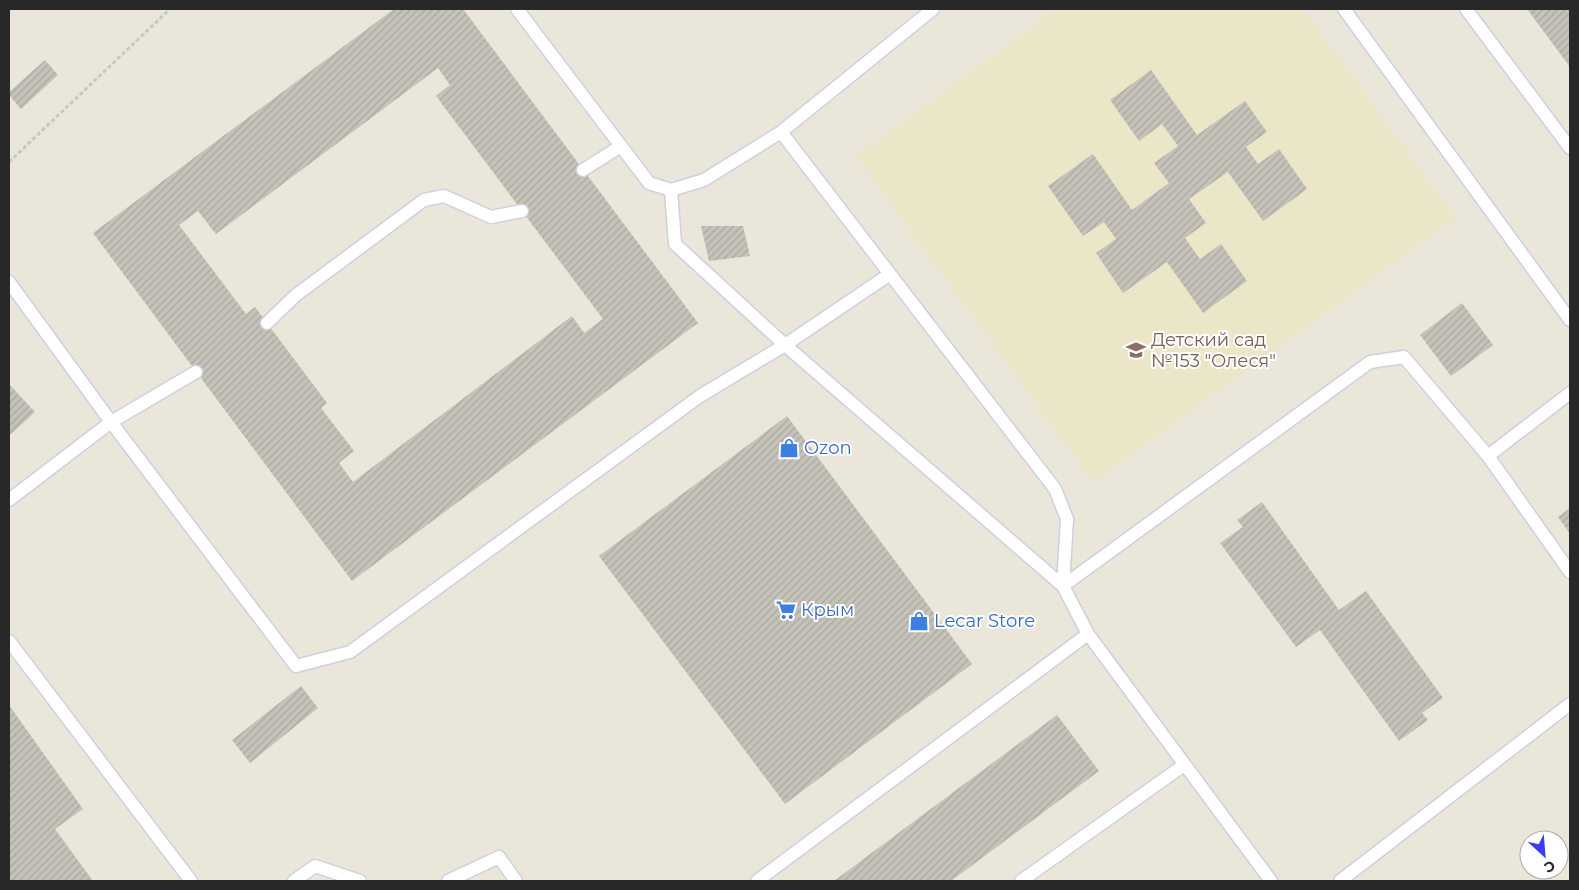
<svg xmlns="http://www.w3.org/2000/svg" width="1579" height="890" font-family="Montserrat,sans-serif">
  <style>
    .education { fill: #ece6c8 }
    .building { fill: url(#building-hatch); fill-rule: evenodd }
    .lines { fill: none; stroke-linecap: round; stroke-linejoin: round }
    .service-casing { stroke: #cecfe1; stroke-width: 15 }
    .path { stroke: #c7c7c7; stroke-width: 3; stroke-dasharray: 4 2.5; stroke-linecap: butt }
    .service { stroke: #fff; stroke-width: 12 }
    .labels { text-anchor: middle; stroke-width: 4; stroke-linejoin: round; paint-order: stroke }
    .education-label { font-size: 18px; fill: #785e54; stroke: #fff; text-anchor: start }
    .shop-label { font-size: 18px; fill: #366cbe; stroke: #fff; text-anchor: start }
  </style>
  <defs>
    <pattern id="building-hatch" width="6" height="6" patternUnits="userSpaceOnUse" patternTransform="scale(1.25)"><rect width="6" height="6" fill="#c5c2b9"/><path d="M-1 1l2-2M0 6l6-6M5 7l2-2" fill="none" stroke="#a9a79f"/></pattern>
  </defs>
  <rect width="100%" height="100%" fill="#eae6d9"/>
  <path class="education" d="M1058 9H1303L1456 218 1093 482 856 156Z"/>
  <path class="building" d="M394 9H463L698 323 352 581 93 233ZM438 68 450 85 436 96 603 319 584 333 572 316 353 482 339 463 354 451 321 408 327 403 255 307 246 314 179 225 198 211 216 234Z
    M1527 9H1570V67Z
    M45 60 58 75 21 109 9 95V92Z
    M1151 70 1197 135 1245 101 1267 132 1246 147 1258 164 1279 149 1307 189 1263 221 1228 172 1189 199 1206 223 1185 238 1200 259 1221 244 1247 281 1203 313 1167 262 1123 293 1096 253 1116 239 1104 222 1083 236 1048 186 1093 154 1132 210 1169 183 1154 163 1178 146 1162 124 1139 141 1110 100Z
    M701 226H743L750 256 709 261Z
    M1462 303 1493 345 1451 376 1420 335Z
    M9 384 35 412 9 436Z
    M787 416 972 664 785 804 599 556Z
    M1262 502 1339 610 1366 591 1443 698 1422 713 1428 720 1399 741 1320 630 1296 647 1220 543 1243 527 1237 520Z
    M1570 508V534L1558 517Z
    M301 686 318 708 250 763 232 740Z
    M9 705 83 809 55 829 93 881H9Z
    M1057 715 1099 771 951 881H834Z"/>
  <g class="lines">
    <defs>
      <path id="service" d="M517 9 649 183 671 190 704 180 781 132 933 9
        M1344 9 1570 320
        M1466 9 1570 148
        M781 132 1055 489 1067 519 1063 586 1088 634 1271 881
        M583 170 621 146
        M671 190 675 244 785 345 1063 586 1370 362 1404 357 1488 456 1570 393
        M9 282 111 422 296 666 350 652 700 396 785 345 890 274
        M267 323 296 295 424 200 444 196 491 217 522 211
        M1488 456 1570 572
        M9 500 111 422 196 372
        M9 641 191 881
        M294 881 315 866 360 881
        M448 881 499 857 516 881
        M757 881 1088 634
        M1021 881 1184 765
        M1340 881 1570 704"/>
    </defs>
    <use href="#service" class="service-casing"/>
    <path class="path" d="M9 162 170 9"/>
    <use href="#service" class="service"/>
  </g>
  <defs>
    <symbol id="school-bare" viewBox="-9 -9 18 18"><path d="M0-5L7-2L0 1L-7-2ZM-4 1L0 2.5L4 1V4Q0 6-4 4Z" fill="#8d6e63" stroke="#fff" stroke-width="2.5" paint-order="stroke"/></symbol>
    <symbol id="shop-bare" viewBox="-9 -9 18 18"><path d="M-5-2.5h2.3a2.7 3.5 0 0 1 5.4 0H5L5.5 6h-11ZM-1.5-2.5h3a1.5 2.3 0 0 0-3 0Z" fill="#3f7fe0" stroke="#fff" stroke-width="2.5" paint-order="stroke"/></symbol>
    <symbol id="supermarket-bare" viewBox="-9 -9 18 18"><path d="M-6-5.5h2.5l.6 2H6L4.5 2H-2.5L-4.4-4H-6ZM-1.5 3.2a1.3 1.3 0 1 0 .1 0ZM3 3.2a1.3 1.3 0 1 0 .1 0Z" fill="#3f7fe0" stroke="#fff" stroke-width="2.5" paint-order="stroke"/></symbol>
  </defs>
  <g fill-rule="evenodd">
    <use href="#school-bare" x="1122" y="336" width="28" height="28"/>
    <use href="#shop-bare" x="775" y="434" width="28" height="28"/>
    <use href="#supermarket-bare" x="772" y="596" width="28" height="28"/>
    <use href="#shop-bare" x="905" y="607" width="28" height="28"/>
  </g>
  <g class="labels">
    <g class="education-label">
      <text x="1151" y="346">Детский сад<tspan x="1151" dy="21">№153 "Олеся"</tspan></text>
    </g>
    <g class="shop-label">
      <text x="804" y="454">Ozon</text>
      <text x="801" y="616">Крым</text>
      <text x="934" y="627">Lecar Store</text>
    </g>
  </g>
  <rect width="1579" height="890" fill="none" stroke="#282828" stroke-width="20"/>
  <g transform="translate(1544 855) rotate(154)"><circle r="24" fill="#ffffff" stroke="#a9a9a9"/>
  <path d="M0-4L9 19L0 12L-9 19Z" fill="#3a3df6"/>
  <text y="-8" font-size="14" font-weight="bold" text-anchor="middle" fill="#282828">С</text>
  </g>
</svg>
